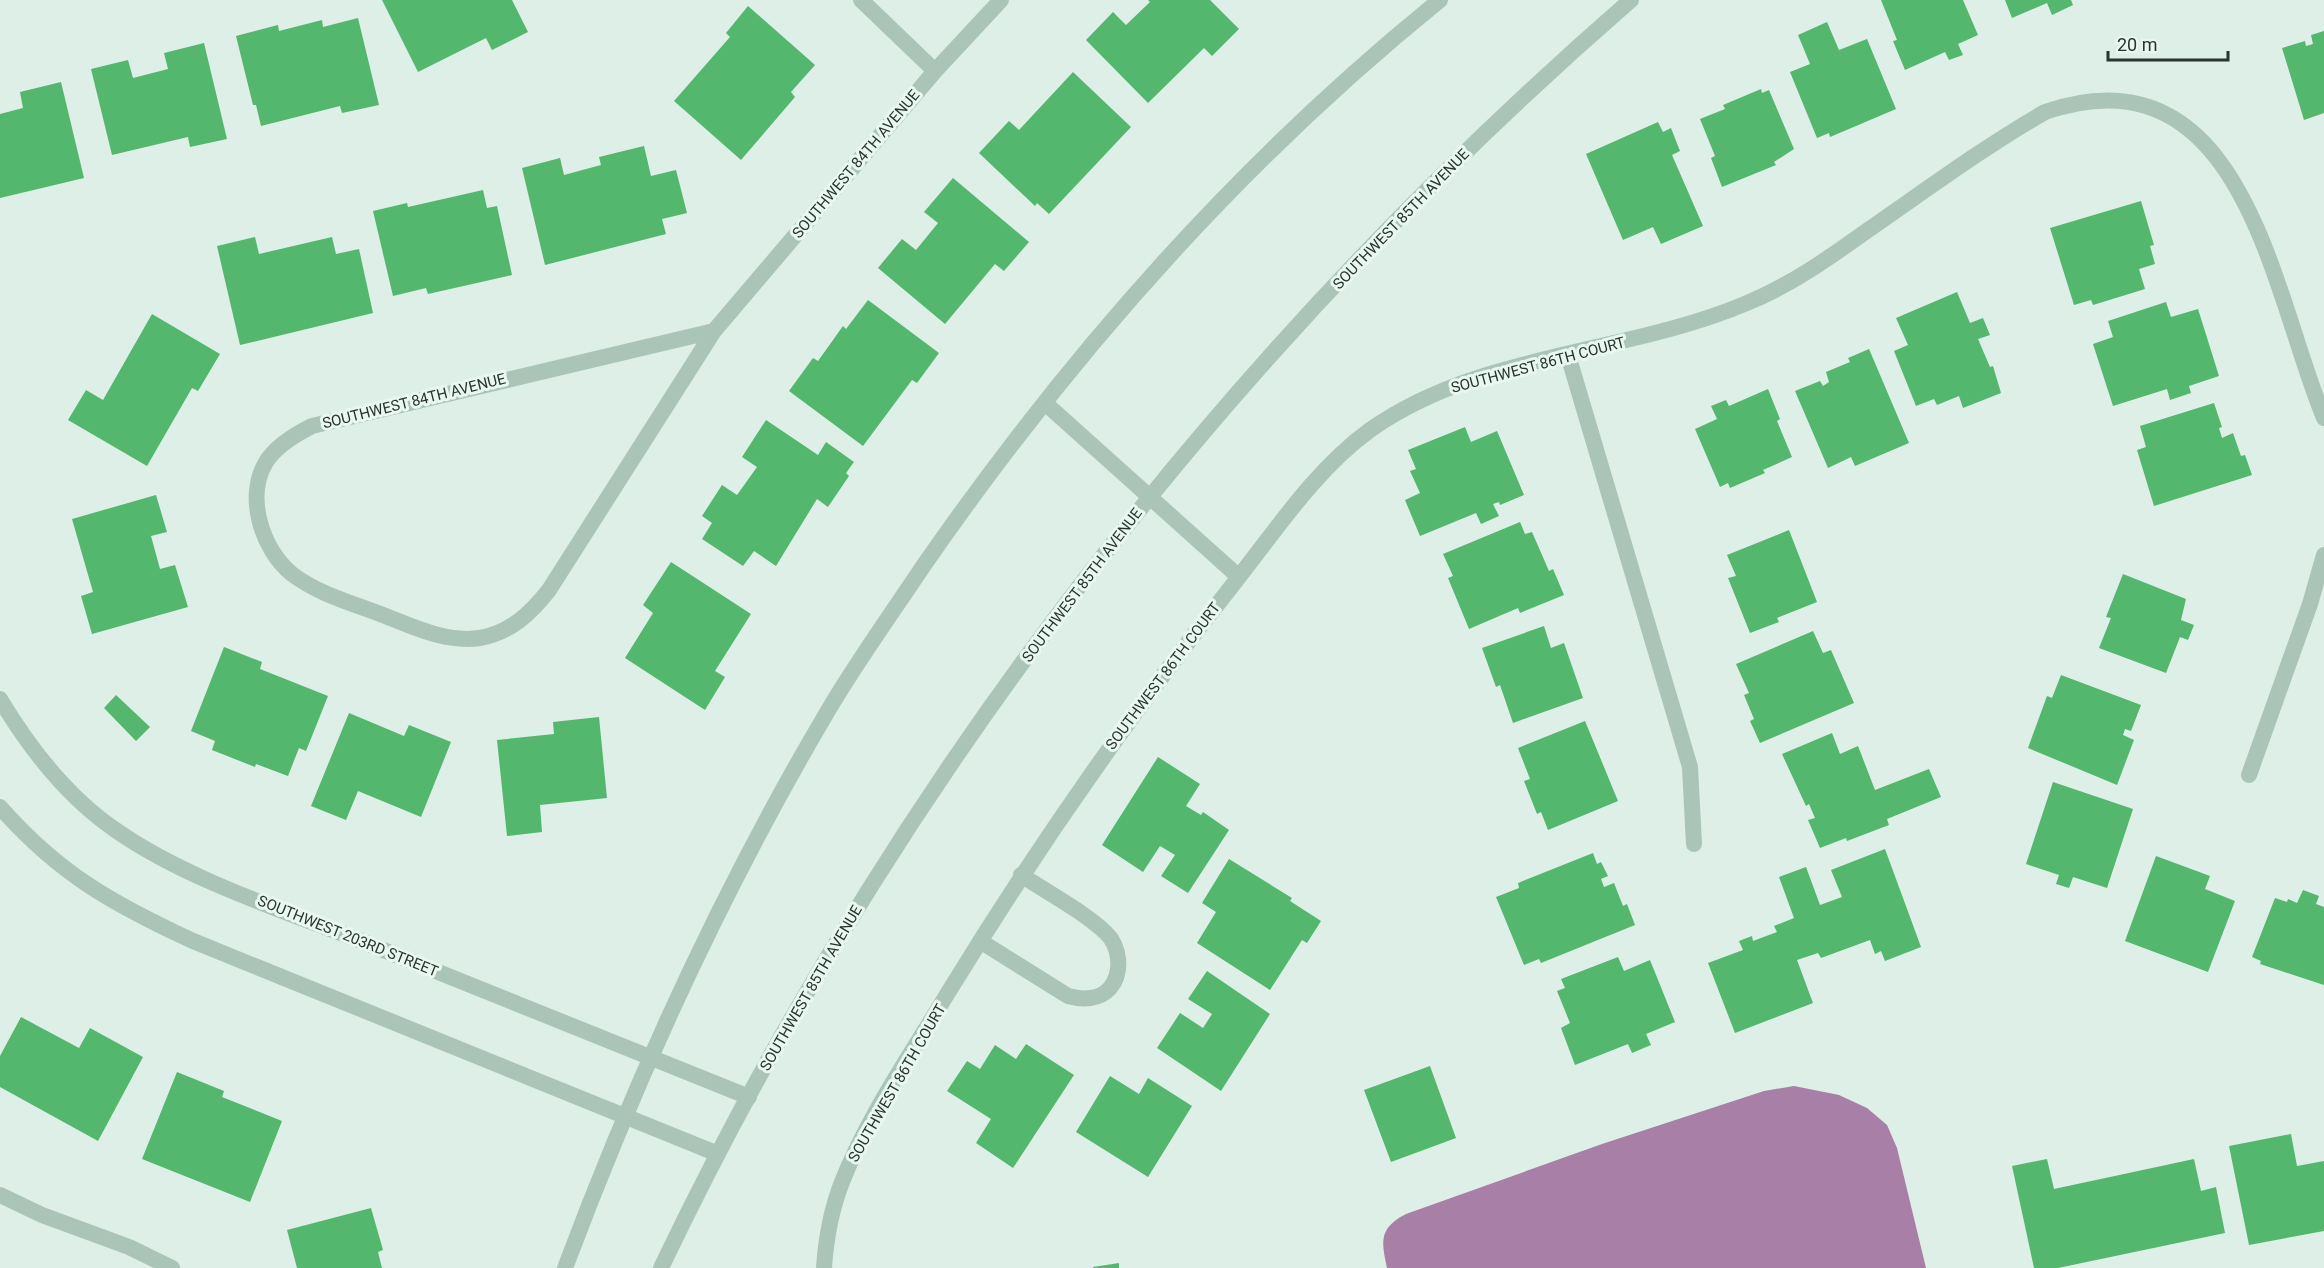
<svg xmlns="http://www.w3.org/2000/svg" width="2324" height="1268" font-family="Roboto,sans-serif">
  <style>
    .water { fill: #a87fa6 }
    .building { fill: #53b76d }
    .lines { fill: none; stroke-linecap: round; stroke-linejoin: round }
    .minor { stroke: #aac5b7; stroke-width: 16 }
    .tertiary { stroke: #aac5b7; stroke-width: 16 }
    .labels { text-anchor: middle; stroke-width: 6; stroke-linejoin: round; paint-order: stroke }
    .street-label { font-size: 15px; fill: #29342d; stroke: #e9f7f1 }
  </style>
  <rect width="100%" height="100%" fill="#ddefe7"/>
  <path class="water" d="M1794 1086 1839 1095 1867 1108 1887 1125 1897 1148 1926 1268H1387C1381 1241 1379 1228 1406 1214L1602 1144 1764 1091Z"/>
  <path class="building" d="M382 0H512L528 32 492 50 486 38 418 72Z
    M1148 0H1210L1239 29 1212 56 1204 48 1148 103 1086 40 1113 12 1126 25 1150 2Z
    M1881 0H1963L1978 35 1958 44 1963 55 1949 60 1945 52 1905 70 1893 41 1897 40Z
    M2005 0H2071L2073 5 2052 15 2047 3 2012 18Z
    M748 6 815 65 791 92 795 97 741 160 674 101 730 37 726 33Z
    M358 18 379 105 342 113 340 106 261 126 256 105H253L236 36 278 25 279 31 322 20 323 27Z
    M1827 22 1839 50 1867 39 1896 109 1830 137 1829 133 1817 138 1790 72 1810 64 1798 35Z
    M2324 31V113L2304 120 2282 48 2305 41 2306 46 2313 44 2311 35Z
    M204 43 227 139 190 147 188 137 112 155 91 69 128 60 133 78 168 69 164 53Z
    M1073 72 1131 127 1049 214 1037 203 1035 206 979 153 1009 121 1019 130Z
    M61 82 84 178 0 198V114L23 108 20 92Z
    M1761 89 1762 93 1769 90 1794 149 1774 162 1776 165 1722 187 1711 158 1715 156 1700 119 1725 109 1723 105Z
    M1658 122 1663 132 1671 128 1680 151 1672 155 1703 226 1661 244 1653 227 1623 240 1586 154Z
    M644 146 651 176 676 170 687 213 662 219 666 234 545 265 522 168 560 158 564 175 601 165 599 157Z
    M953 178 1029 242 1004 271 995 264 945 324 878 268 902 239 916 250 938 223 924 212Z
    M483 190 487 208 497 206 512 275 428 294 426 288 393 296 373 211 407 203 408 207Z
    M2141 201 2154 245 2150 246 2155 264 2139 269 2145 289 2093 305 2091 300 2074 305 2050 228Z
    M255 237 259 254 332 237 336 254 359 249 373 313 240 345 217 246Z
    M1957 292 1970 323 1983 318 1990 335 1978 339 1990 367 1993 366 2001 393 1963 408 1959 396 1937 405 1934 399 1916 406 1894 351 1908 345 1896 318Z
    M868 300 939 353 917 383 912 380 863 446 789 391 813 358 818 361 843 326 846 329Z
    M2166 302 2171 317 2198 309 2219 376 2189 386 2191 393 2170 400 2167 389 2113 406 2093 344 2113 337 2108 321Z
    M152 314 220 354 198 391 192 388 147 466 68 420 86 390 103 400Z
    M1869 349 1909 443 1855 466 1851 457 1828 468 1795 391 1820 381 1823 386 1829 382 1826 372 1850 362 1848 358Z
    M1768 389 1780 419 1777 421 1792 457 1763 470 1765 473 1730 488 1728 483 1720 487 1695 429 1717 419 1711 406 1726 400 1729 406Z
    M2214 403 2222 427 2219 428 2222 438 2233 433 2241 456 2245 455 2252 475 2154 506 2137 450 2146 447 2140 426Z
    M766 420 818 455 826 442 854 462 846 473 849 476 828 507 817 499 776 566 754 551 743 566 702 539 712 523 702 516 722 485 737 495 757 467 742 457Z
    M1465 427 1471 442 1497 431 1524 495 1500 505 1499 502 1493 504 1499 516 1481 524 1476 513 1420 536 1405 500 1420 493 1410 471 1416 469 1408 450Z
    M156 495 167 532 151 536 160 569 175 565 188 607 92 634 81 596 93 592 72 519Z
    M1520 522 1525 534 1532 532 1549 571 1553 569 1564 595 1520 613 1518 608 1469 629 1448 578 1453 576 1443 554Z
    M1789 530 1817 602 1777 618 1779 622 1750 633 1728 578 1736 576 1727 555Z
    M671 562 751 614 715 671 725 677 705 710 625 658 653 613 643 605Z
    M2123 574 2186 599 2181 620 2194 625 2188 640 2180 637 2166 673 2099 648 2111 618 2106 617Z
    M1544 626 1551 648 1564 643 1583 698 1513 723 1500 685 1496 687 1482 648Z
    M1813 631 1823 653 1831 650 1854 703 1760 743 1750 721 1754 719 1744 695 1749 693 1736 664Z
    M224 647 262 662 260 669 328 696 306 751 299 748 288 776 256 764 255 767 212 750 215 741 191 731Z
    M2061 675 2141 705 2131 731 2125 729 2123 735 2134 740 2117 785 2028 748 2047 696 2052 698Z
    M116 695 150 727 136 741 104 708Z
    M349 713 404 736 409 725 451 742 421 817 358 791 346 820 311 806Z
    M599 717 607 798 540 805 542 832 507 836 497 740 554 734 553 722Z
    M1585 721 1618 801 1548 830 1541 812 1537 814 1524 781 1530 779 1518 748Z
    M1832 733 1840 754 1858 746 1875 790 1929 769 1941 797 1887 819 1889 825 1847 841 1846 838 1820 848 1808 820 1815 818 1809 804 1806 806 1782 754Z
    M1158 757 1200 784 1186 806 1201 815 1203 812 1229 830 1188 893 1161 876 1175 855 1160 846 1143 872 1102 845Z
    M2053 782 2133 809 2107 888 2073 877 2069 888 2056 884 2059 875 2026 864Z
    M1885 849 1921 947 1885 961 1881 951 1875 954 1870 940 1821 958 1818 953 1797 960 1813 1003 1735 1033 1708 963 1743 950 1739 941 1752 936 1753 941 1777 932 1774 926 1794 918 1779 877 1806 867 1820 905 1842 897 1831 870Z
    M1593 853 1597 864 1601 862 1608 876 1601 879 1604 887 1614 883 1623 906 1627 904 1635 925 1541 963 1539 959 1524 965 1496 897 1519 888 1518 883Z
    M2156 856 2210 876 2205 889 2235 901 2208 972 2125 941Z
    M1229 859 1292 898 1290 901 1321 921 1307 943 1302 940 1270 990 1197 943 1216 912 1202 903Z
    M2303 890 2319 896 2316 904 2324 907V985L2260 964 2261 961 2252 957 2275 898 2287 902 2288 899 2297 903Z
    M1618 957 1624 971 1650 960 1675 1022 1646 1034 1651 1045 1632 1053 1628 1044 1575 1065 1561 1028 1570 1023 1557 991 1565 988 1561 979Z
    M1207 971 1270 1014 1221 1091 1157 1048 1180 1013 1203 1028 1212 1014 1188 999Z
    M21 1017 79 1048 90 1028 143 1057 98 1141 0 1087V1056Z
    M1026 1044 1074 1075 1013 1168 976 1143 991 1119 947 1091 967 1061 980 1069 995 1045 1016 1059Z
    M1430 1066 1456 1138 1391 1162 1364 1090Z
    M177 1072 224 1091 222 1097 282 1121 250 1202 142 1159Z
    M1110 1076 1139 1094 1148 1078 1192 1106 1148 1177 1076 1132Z
    M2291 1134 2297 1166 2324 1161V1231L2249 1245 2229 1146Z
    M2047 1159 2054 1189 2194 1159 2201 1191 2216 1187 2225 1233 2058 1268H2034L2012 1166Z
    M371 1208 383 1250 378 1252 382 1268H297L287 1230Z
    M1119 1263V1268H1093V1267Z"/>
  <g class="lines">
    <path class="minor" d="M861 0 935 71
      M714 331 549 590C531 613 510 633 480 638 446 643 414 627 383 615 352 603 318 594 292 574 262 550 245 497 266 462 276 446 296 434 312 426Z
      M714 331 935 71 1001 0
      M1568 355 1690 767 1694 844
      M1045 403 1239 577
      M2249 775 2310 604 2324 555
      M980 941 1068 996C1082 1000 1100 1000 1110 988 1123 973 1120 946 1106 933 1084 912 1047 892 1021 875
      M0 1195 42 1215 129 1247 172 1268
      M824 1268C826 1238 831 1210 842 1182 868 1116 910 1056 946 996 1034 852 1130 714 1235 582 1276 530 1316 469 1370 430 1480 352 1625 355 1747 303 1791 285 1829 258 1868 230 1926 190 1984 147 2045 112 2243 44 2272 293 2324 418"/>
    <path class="tertiary" d="M0 699C30 749 68 798 117 831 186 879 282 910 361 941 490 993 619 1046 749 1097
      M0 807C59 874 113 904 193 941L718 1154
      M565 1268C637 1076 724 886 829 709 858 660 892 613 924 565 1069 356 1242 160 1440 0
      M661 1268C892 784 1226 352 1631 0"/>
  </g>
  <g class="labels">
    <g class="street-label">
      <text transform="translate(856 164) rotate(-50)" y="5">SOUTHWEST 84TH AVENUE</text>
      <text transform="translate(1401 219) rotate(-46)" y="5">SOUTHWEST 85TH AVENUE</text>
      <text transform="translate(1538 365) rotate(-15)" y="5">SOUTHWEST 86TH COURT</text>
      <text transform="translate(414 401) rotate(-14)" y="5">SOUTHWEST 84TH AVENUE</text>
      <text transform="translate(1082 585) rotate(-53)" y="5">SOUTHWEST 85TH AVENUE</text>
      <text transform="translate(1163 676) rotate(-53)" y="5">SOUTHWEST 86TH COURT</text>
      <text transform="translate(348 936) rotate(22)" y="5">SOUTHWEST 203RD STREET</text>
      <text transform="translate(811 988) rotate(-60)" y="5">SOUTHWEST 85TH AVENUE</text>
      <text transform="translate(897 1083) rotate(-60)" y="5">SOUTHWEST 86TH COURT</text>
    </g>
  </g>
  <path d="M2108 51v9h120v-9" fill="none" stroke="#29342d" stroke-width="3"/>
  <text x="2117" y="51" font-size="18" fill="#29342d" stroke="#e9f7f1" stroke-width="4.5" paint-order="stroke">20 m</text>
</svg>
